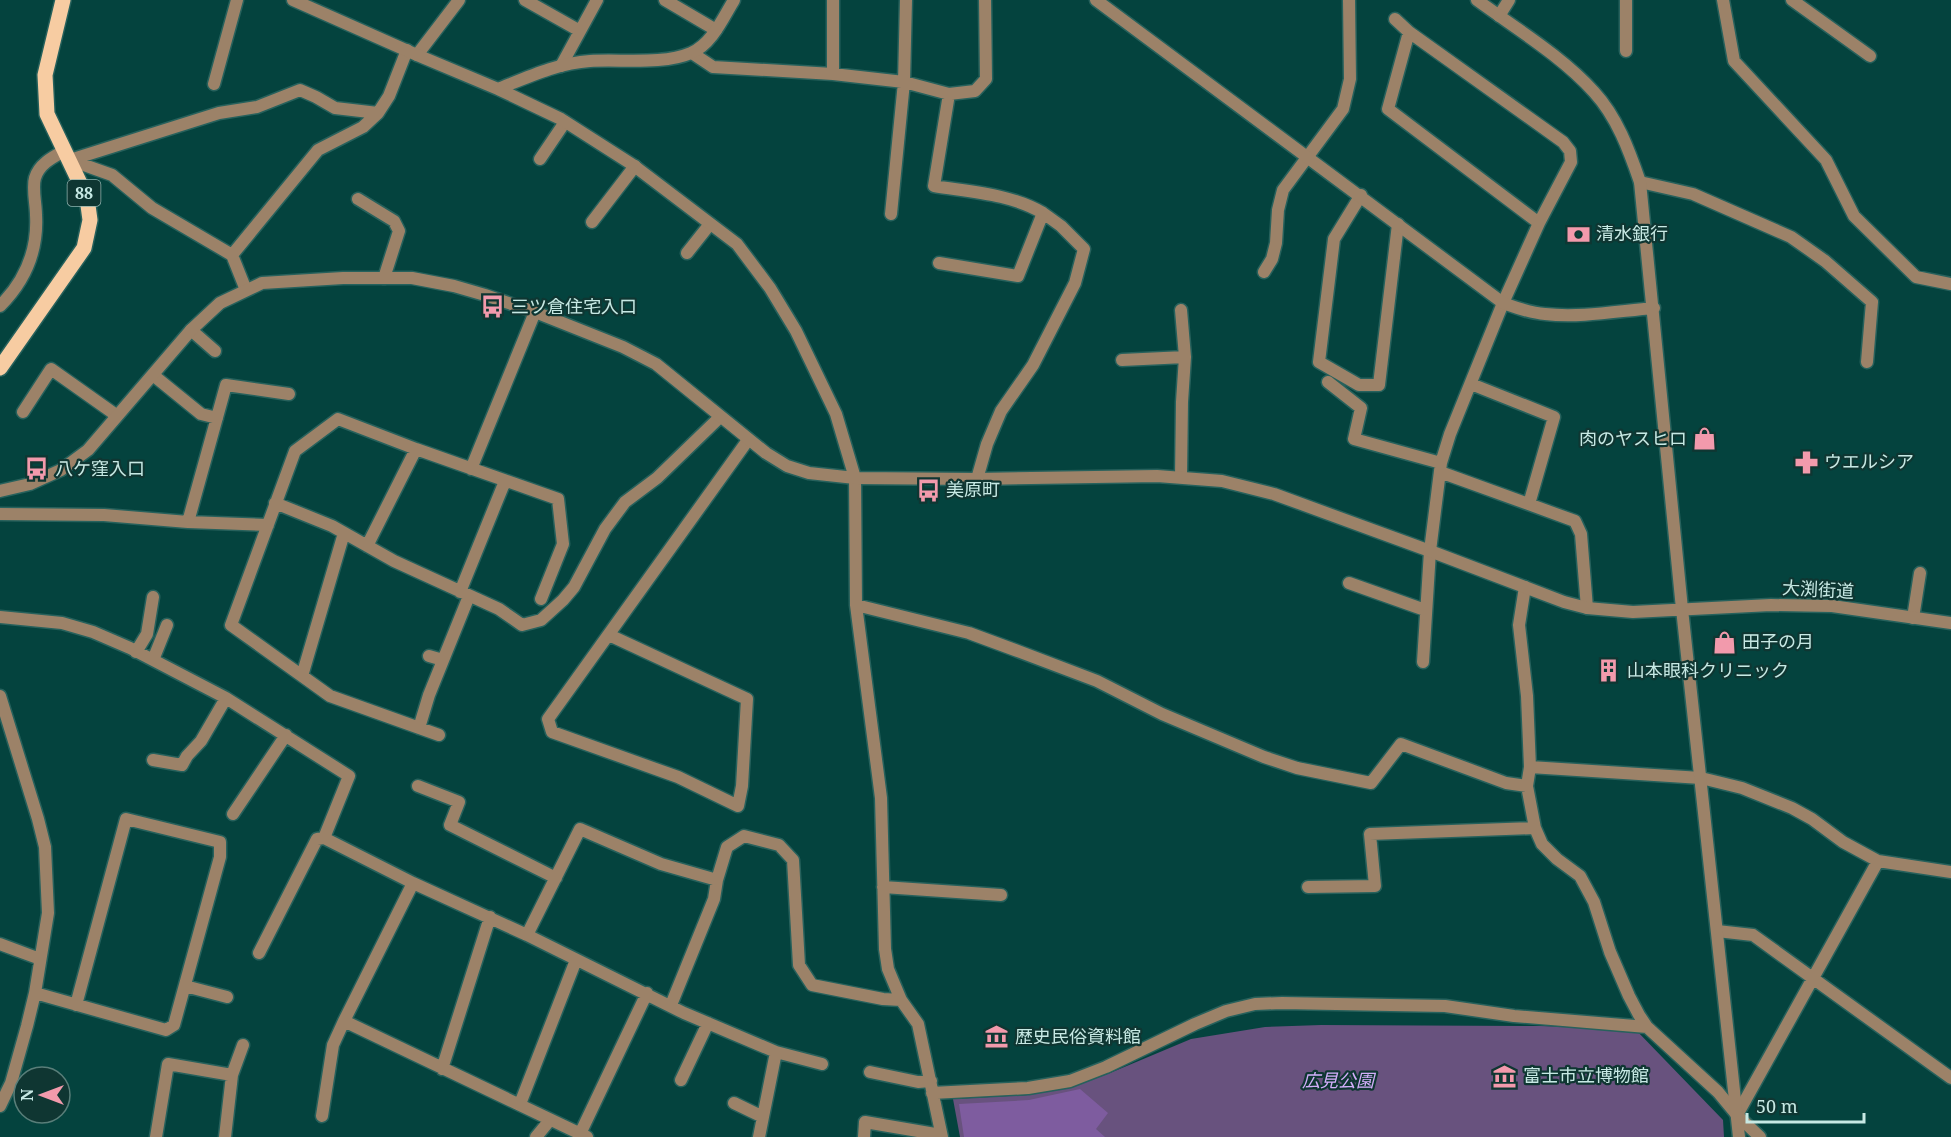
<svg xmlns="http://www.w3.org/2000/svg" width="1951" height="1137" font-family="'Noto Serif','Noto Sans JP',serif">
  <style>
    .green { fill: #68527e }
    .forest { fill: #7e5c9f }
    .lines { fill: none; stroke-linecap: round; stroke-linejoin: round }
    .minor-casing { stroke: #27615c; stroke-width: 15 }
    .tertiary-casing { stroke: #27615c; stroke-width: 15 }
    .primary-casing { stroke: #27615c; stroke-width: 18 }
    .minor { stroke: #9c8268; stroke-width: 12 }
    .tertiary { stroke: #9c8268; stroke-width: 12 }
    .primary { stroke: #f7cca2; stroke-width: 15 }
    .labels { text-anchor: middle; stroke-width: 4.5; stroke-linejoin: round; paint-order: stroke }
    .shield { fill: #0f3632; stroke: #90b3af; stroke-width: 1.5 }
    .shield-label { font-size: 16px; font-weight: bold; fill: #c7e9e4 }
    .poi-label { font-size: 18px; fill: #c7e9e4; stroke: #0f3632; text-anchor: start }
    .street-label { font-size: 18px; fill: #c7e9e4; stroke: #0f3632 }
    .park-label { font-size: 18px; font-style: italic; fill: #d3aefa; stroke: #0f3632 }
  </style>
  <rect width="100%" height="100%" fill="#04433e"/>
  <path class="green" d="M1321 1025 1540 1026 1635 1029 1723 1120 1724 1137H960L953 1099 1028 1095 1075 1086 1110 1073 1191 1039 1265 1027Z"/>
  <path class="forest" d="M1080 1089 1108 1113 1096 1129 1105 1137H964L959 1104 1029 1100Z"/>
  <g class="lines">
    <defs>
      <path id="minor" d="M525 0 580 31
        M665 0 716 30
        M1626 0V51
        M1723 0 1734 61 1826 160 1854 216 1916 277 1951 284
        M1792 0 1870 56
        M1499 16 1509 0
        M1395 19 1409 32 1563 142 1570 151 1571 162 1539 223 1503 303 1450 434 1441 463 1430 551 1423 662
        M1409 32 1388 109 1539 223
        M692 53 713 67 833 74 904 82 949 94 975 91 986 79 985 0
        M417 55 459 0
        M561 66 597 0
        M833 74V0
        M214 84 237 0
        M540 159 565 122
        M70 160 219 113 257 107 300 90 316 97 335 108 378 113
        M70 160 112 175 152 208 232 255
        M1640 182 1693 194 1791 237 1825 261 1872 302 1867 362
        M1361 195 1334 239 1319 362 1359 385H1379L1398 224
        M358 199 394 221 399 231 384 278
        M891 214 904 82 906 0
        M592 222 635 166
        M687 253 710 224
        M939 263 1018 276 1043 213C1011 194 971 192 934 186L949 94
        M1264 272 1272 259 1276 243 1278 210 1283 190 1343 109 1350 79 1349 0
        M246 290 232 255 318 150 363 127 378 113 389 96 407 50
        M0 306C25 281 38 250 36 215 36 204 32 188 35 178 39 164 53 157 64 151
        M191 330 215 351
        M1122 360 1185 357
        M153 375 201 414 217 418
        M1328 382 1361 408 1354 439 1441 463
        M1471 384 1554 417 1529 504
        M23 412 51 369 116 415
        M471 469 535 312
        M1440 472 1575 521 1581 534 1587 608
        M1181 477 1182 402 1185 357 1181 310
        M855 478 856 605 881 798 885 949 888 969 901 1000 918 1024 942 1137
        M977 479 987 444 1001 411 1033 365 1075 283 1084 249 1061 226 1043 213
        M275 503 332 526 394 561 499 609 522 625 541 620 563 600 574 587 605 529 625 502 657 478 720 417
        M0 514 104 515 188 522 268 525
        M188 522 226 385 289 394
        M367 546 416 449
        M1349 583 1425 610
        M1525 587 1519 625 1527 696 1530 767 1527 786 1535 828 1542 844 1557 859 1580 876 1594 902 1610 952 1629 996 1639 1015 1647 1027 1718 1092 1737 1115 1760 1137
        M460 592 505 481
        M856 605 969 633 1015 650 1097 681 1162 714 1264 757 1297 768 1371 783 1401 744 1506 783 1527 786
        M0 617 62 623 93 632 130 648 226 698 349 776 324 838 413 883 527 935 684 1013 776 1052 759 1137
        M1913 618 1920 573
        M609 635 747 699 742 786 738 806 678 777 552 732 548 719 748 440
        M136 652 147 634 153 597
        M429 656 443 660
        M153 660 167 625
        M302 676 344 533
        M0 696 38 819 45 847 48 913 35 993 27 1026 11 1083 0 1106
        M419 728 429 695 469 596
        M439 735 330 696 231 625 295 451 338 419 416 449 558 499 563 544 541 599
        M153 760 182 765 187 756 201 741 226 698
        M1530 767 1701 778 1742 788 1792 808 1812 819 1843 842 1878 861 1951 872
        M418 786 459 802 450 825 556 878
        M233 814 286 735
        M413 883 344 1021 587 1137
        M883 887 1001 895
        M1308 887 1375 886 1370 834 1535 828
        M1717 931 1753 935 1951 1078
        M527 935 580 829 661 864 717 880
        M0 944 40 959
        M259 953 317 839 324 838
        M185 986 227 997
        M35 993 166 1030 174 1025 220 857V842L126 819 76 1005
        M671 1005 714 899 717 880 727 847 744 836 779 845 793 860 799 965 812 985 883 999 901 1000
        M776 1052 822 1064
        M442 1069 490 917
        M870 1072 918 1082 931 1081
        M232 1075 243 1045
        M681 1080 708 1023
        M932 1093 1028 1088 1070 1081 1106 1067 1195 1024 1226 1011 1255 1004 1282 1003 1445 1006 1514 1016 1647 1027
        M734 1103 763 1117
        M520 1104 576 960
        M1737 1115 1878 861
        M322 1116 333 1045 344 1021
        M580 1134 647 993
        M156 1137 168 1064 232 1075 225 1137
        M536 1137 550 1120
        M864 1137 865 1122 941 1135"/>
      <path id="tertiary" d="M293 0 417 55 498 89 561 119 633 165 737 244 770 288 796 331 836 414 855 478
        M1096 0 1503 303C1517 308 1530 313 1545 314 1580 318 1618 311 1654 308
        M1477 0C1515 28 1563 57 1594 92 1617 117 1629 150 1640 182L1682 609 1739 1137
        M498 89C528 77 558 63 590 61 621 59 663 65 691 53 712 44 723 18 734 0
        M0 491 30 484 61 470 88 450 191 330 220 303 262 283 343 278H412L454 286 485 295 535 312 623 347 656 364 766 453 787 466 809 473 855 478 977 479 1157 476 1222 481 1274 494 1430 551 1564 602 1587 608 1633 612 1771 605 1832 606 1951 623"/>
      <path id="primary" d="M0 368 84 248 90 220 87 198 47 114 45 75 63 0"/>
    </defs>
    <use href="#minor" class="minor-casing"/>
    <use href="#tertiary" class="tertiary-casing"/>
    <use href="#primary" class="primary-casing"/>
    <use href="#minor" class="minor"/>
    <use href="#tertiary" class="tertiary"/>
    <use href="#primary" class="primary"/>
  </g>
  <defs>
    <symbol id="bank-bare" viewBox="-9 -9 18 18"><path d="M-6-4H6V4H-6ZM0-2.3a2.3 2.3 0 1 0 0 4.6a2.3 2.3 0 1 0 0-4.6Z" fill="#f29aac" stroke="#0f3632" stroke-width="2.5" paint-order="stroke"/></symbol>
    <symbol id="bus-bare" viewBox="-9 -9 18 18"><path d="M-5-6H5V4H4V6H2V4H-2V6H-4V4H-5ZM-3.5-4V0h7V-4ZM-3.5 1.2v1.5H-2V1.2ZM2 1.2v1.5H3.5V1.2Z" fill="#f29aac" stroke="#0f3632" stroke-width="2.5" paint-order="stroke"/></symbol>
    <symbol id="shop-bare" viewBox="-9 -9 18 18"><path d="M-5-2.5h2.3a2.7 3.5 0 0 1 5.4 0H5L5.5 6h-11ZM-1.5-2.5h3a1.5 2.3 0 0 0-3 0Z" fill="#f29aac" stroke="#0f3632" stroke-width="2.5" paint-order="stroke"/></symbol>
    <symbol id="pharmacy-bare" viewBox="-9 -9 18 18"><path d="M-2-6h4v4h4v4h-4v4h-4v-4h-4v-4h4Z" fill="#f29aac" stroke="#0f3632" stroke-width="2.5" paint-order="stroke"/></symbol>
    <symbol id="building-bare" viewBox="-9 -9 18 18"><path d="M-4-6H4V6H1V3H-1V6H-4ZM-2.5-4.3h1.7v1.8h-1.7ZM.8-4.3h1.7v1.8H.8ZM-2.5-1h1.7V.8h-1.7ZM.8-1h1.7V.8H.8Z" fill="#f29aac" stroke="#0f3632" stroke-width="2.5" paint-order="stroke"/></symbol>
    <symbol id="museum-bare" viewBox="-9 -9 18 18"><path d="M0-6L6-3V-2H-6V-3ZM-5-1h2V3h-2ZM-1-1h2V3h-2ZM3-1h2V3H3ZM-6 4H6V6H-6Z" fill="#f29aac" stroke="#0f3632" stroke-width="2.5" paint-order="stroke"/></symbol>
  </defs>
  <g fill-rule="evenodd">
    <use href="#bank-bare" x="1562" y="218" width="33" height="33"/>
    <use href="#bus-bare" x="476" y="290" width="33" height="33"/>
    <use href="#shop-bare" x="1688" y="422" width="33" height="33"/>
    <use href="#pharmacy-bare" x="1790" y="446" width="33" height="33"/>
    <use href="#bus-bare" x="20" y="452" width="33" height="33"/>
    <use href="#bus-bare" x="912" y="474" width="33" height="33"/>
    <use href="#shop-bare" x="1708" y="626" width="33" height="33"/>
    <use href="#building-bare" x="1592" y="654" width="33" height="33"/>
    <use href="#museum-bare" x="980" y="1020" width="33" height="33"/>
    <use href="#museum-bare" x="1488" y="1060" width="33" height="33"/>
  </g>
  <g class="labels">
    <rect class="shield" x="67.5" y="180" width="33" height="26" rx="4.5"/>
    <g class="shield-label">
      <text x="84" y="199">88</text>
    </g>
    <g class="poi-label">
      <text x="1596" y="240">清水銀行</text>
      <text x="511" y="313">三ツ倉住宅入口</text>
      <text x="1687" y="445" text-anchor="end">肉のヤスヒロ</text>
      <text x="1824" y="468">ウエルシア</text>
      <text x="55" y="475">八ケ窪入口</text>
      <text x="946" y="496">美原町</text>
      <text x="1742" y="648">田子の月</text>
      <text x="1627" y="677">山本眼科クリニック</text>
      <text x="1015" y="1043">歴史民俗資料館</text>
      <text x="1523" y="1082">富士市立博物館</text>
    </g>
    <g class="street-label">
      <text transform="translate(1818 590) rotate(3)" y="6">大渕街道</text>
    </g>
    <g class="park-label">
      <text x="1338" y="1087">広見公園</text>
    </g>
  </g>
  <g transform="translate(42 1095) rotate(270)"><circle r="28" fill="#0f3632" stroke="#597e79" stroke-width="1.5"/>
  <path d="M0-4.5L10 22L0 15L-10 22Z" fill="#f29aac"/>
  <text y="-9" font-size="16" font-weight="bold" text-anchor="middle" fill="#c7e9e4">N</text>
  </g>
  <path d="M1747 1113v9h117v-9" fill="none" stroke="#c7e9e4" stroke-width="3"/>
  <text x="1756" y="1113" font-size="18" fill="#c7e9e4" stroke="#0f3632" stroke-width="4.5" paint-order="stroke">50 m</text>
</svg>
